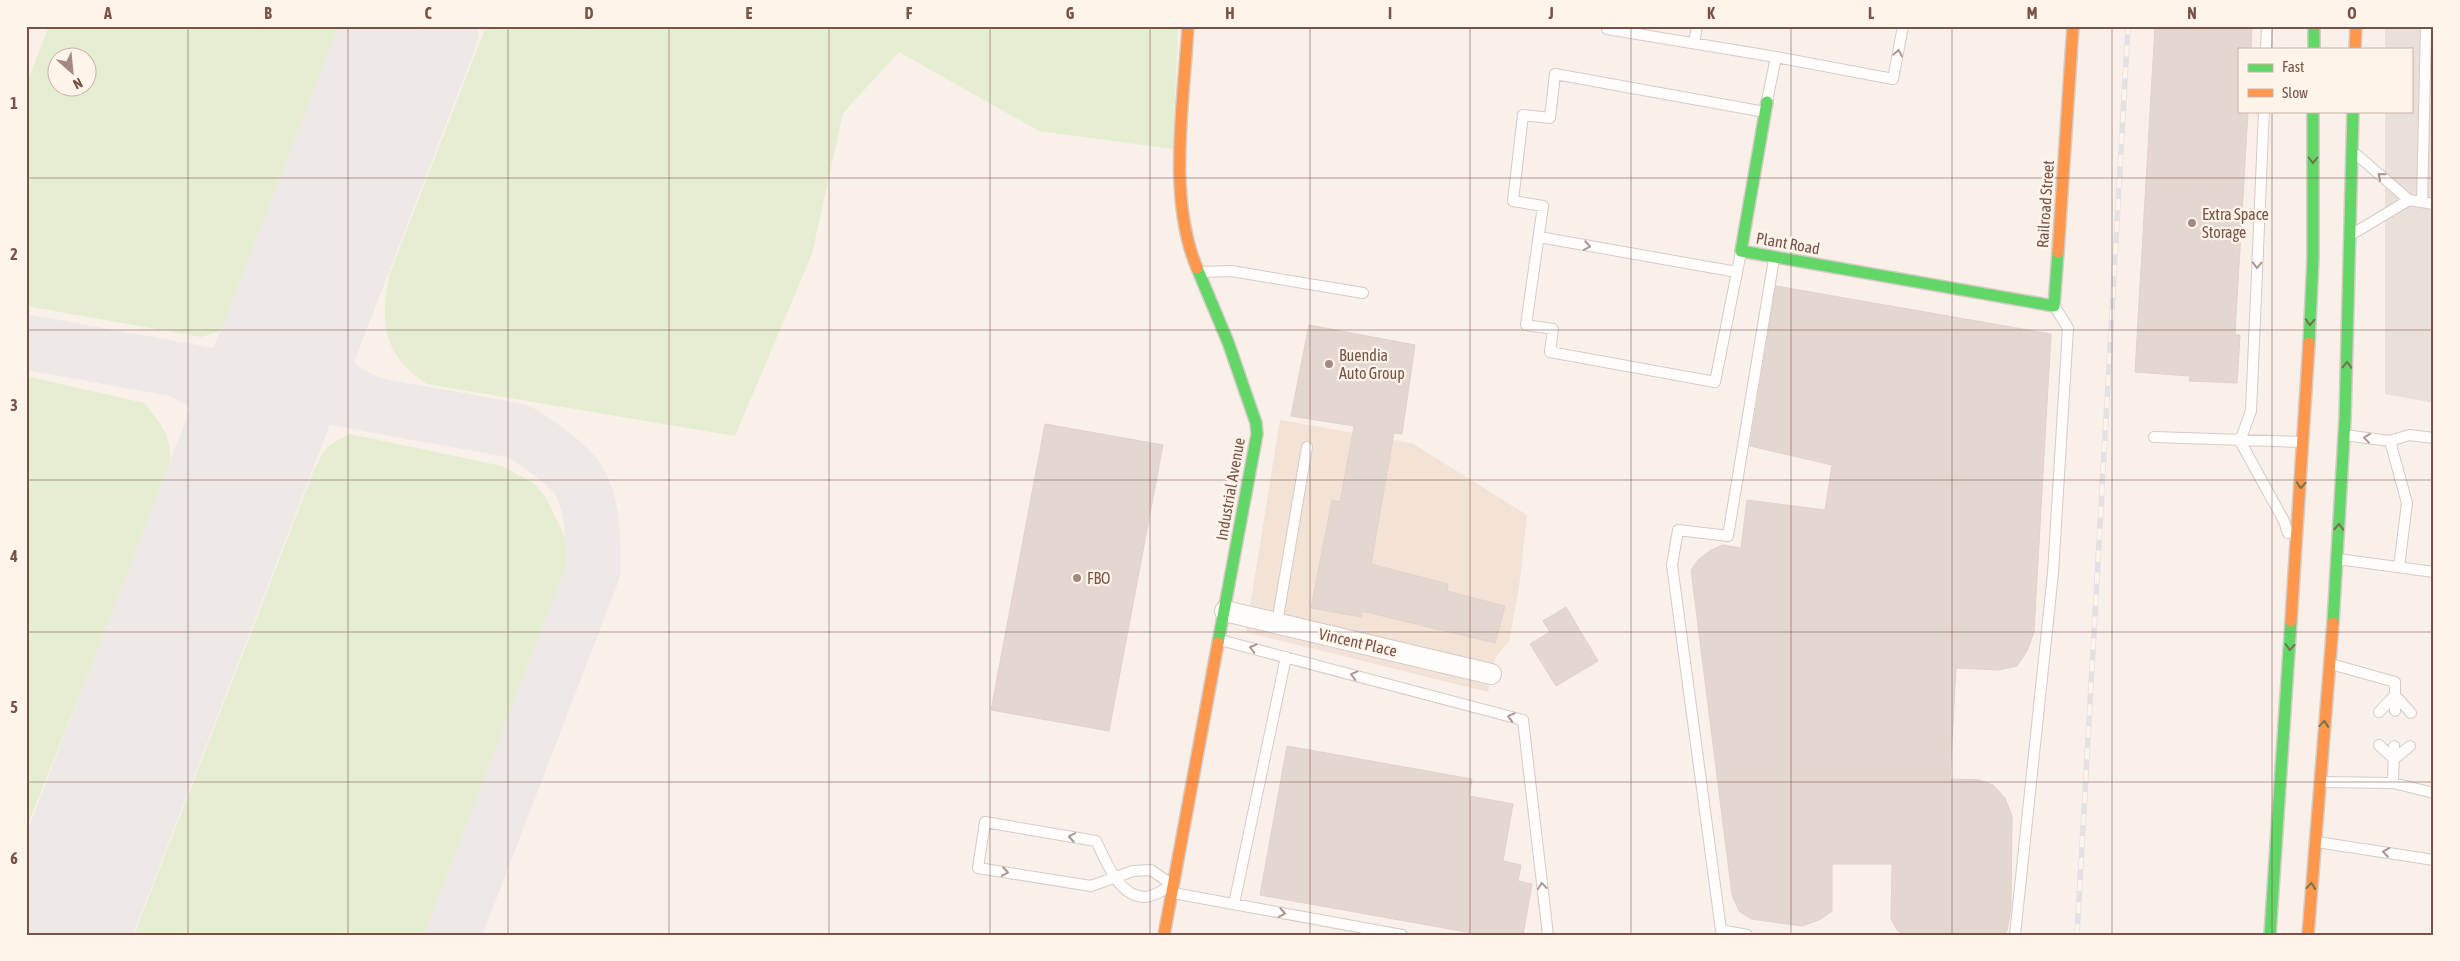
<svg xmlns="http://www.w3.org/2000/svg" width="2460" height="961" font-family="'Asap Condensed',sans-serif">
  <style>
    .residential { fill: #f3e3d7 }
    .industrial { fill: #eae0da }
    .green { fill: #e6eed2; fill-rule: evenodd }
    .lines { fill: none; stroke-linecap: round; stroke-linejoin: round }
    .taxiway { stroke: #eee8e7; stroke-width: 55 }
    .runway { stroke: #eee8e7; stroke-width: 136 }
    .building { fill: #e4d7d0; stroke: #e1d2cb }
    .lane-casing { stroke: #d6cbc6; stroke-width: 12 }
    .street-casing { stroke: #d6cbc6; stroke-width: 22 }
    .fast-casing { stroke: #d6cbc6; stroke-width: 14 }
    .slow-casing { stroke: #d6cbc6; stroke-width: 14 }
    .lane { stroke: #fefdfc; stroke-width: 10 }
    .street { stroke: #fefdfc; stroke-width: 20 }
    .fast { stroke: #63d668; stroke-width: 11 }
    .slow { stroke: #ff974d; stroke-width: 11 }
    .rail-casing { stroke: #e4e1e5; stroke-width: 5.5 }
    .rail { stroke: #fff4ea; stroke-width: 4; stroke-dasharray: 11; stroke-linecap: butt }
    .oneway { stroke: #ad968f }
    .oneway2 { stroke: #72734f }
    .grid { fill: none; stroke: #775247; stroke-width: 1; stroke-opacity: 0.55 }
    .poi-dot { fill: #a48980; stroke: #fff4ea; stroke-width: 2 }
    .labels { text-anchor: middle; stroke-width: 4.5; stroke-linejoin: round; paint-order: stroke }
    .street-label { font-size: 16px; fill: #775247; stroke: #fff4ea }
    .poi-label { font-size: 16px; fill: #775247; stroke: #fff4ea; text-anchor: start }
    .neatline { fill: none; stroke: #775247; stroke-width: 2 }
    .grid-label { font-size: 16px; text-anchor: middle; font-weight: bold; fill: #775247 }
  </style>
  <rect width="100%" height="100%" fill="#f8f0e9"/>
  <path class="residential" d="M1280 420 1412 443 1527 515 1519 587 1509 642 1496 656 1488 692 1246 632Z"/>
  <path class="industrial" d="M2385 26H2434V403L2385 394V111H2411V49H2385Z"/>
  <path class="green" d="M49 26H343L231 318 218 332 201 337 26 306V85ZM58 58H88V88H58Z
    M486 26H1178L1173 149 1039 131 899 52 843 113 812 254 735 436 427 384C383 355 379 322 390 273Z
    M26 376 144 403C163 425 173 440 170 469L26 829Z
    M350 434 502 466 535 484 546 498 568 543 567 571 426 935H134L312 475C324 450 323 446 350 434Z"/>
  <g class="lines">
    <path class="taxiway" d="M305 300V329L321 369 344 390 372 405
      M26 342 518 431C536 442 571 465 580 483 594 508 593 544 593 571L453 935
      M182 371 207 385 227 416 234 447 235 483"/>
    <path class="runway" d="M60 935 411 26"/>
  </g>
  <path class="building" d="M2155 26H2252L2251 49H2239V111H2248L2235 335H2240L2237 383 2189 381 2190 376 2135 372Z
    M1776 286 2051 334 2034 632 2027 651 2017 666 1998 670 1956 668 1950 779 1979 780 1993 785 2005 798 2012 816 2011 908 2007 931 2002 935H1903L1897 930 1891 919 1892 864H1832V911L1819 920 1802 926 1751 919 1739 911 1732 895 1691 570 1698 560 1711 550 1723 545 1741 548 1747 500 1825 510 1832 465 1750 446Z
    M1309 325 1415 345 1402 434 1394 433 1371 564 1448 584 1447 591 1505 606 1495 643 1362 611 1361 617 1311 608 1332 500 1340 502 1354 426 1291 416Z
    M1045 424 1163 445 1109 731 991 710Z
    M1566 607 1598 661 1556 686 1530 644 1550 632 1543 621Z
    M1287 746 1472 779 1469 796 1513 804 1503 861 1521 865 1518 881 1532 884 1523 935H1483L1260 895Z"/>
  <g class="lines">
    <defs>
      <path id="lane" d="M1607 26V29L1776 57 1767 101
        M1694 43 1697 26
        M2266 49 2267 26
        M1776 57 1893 79 1903 26
        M2357 155 2409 200 2434 204
        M2422 202 2426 26
        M2354 233 2409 200
        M1539 237 1737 272
        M1741 252 1715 382 1550 352 1553 329 1526 325 1543 206 1513 201 1523 115 1550 118 1555 74 1765 112
        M1200 272 1231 271 1363 293
        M2344 435 2390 441 2409 435 2434 438
        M2154 437 2303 442
        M2240 441 2251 411 2264 111
        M2240 441 2284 521 2288 533
        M2390 441 2407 503 2399 567
        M2338 559 2434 572
        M1277 623 1307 447
        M1220 640 1523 720 1548 935
        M2331 664 2395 682V695L2411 713
        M2395 711V695
        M2379 712 2395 695
        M2379 745 2394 759
        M2394 759 2410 746
        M2321 782 2393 783 2434 793
        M2393 783 2394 746
        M2317 842 2434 860
        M1170 887C1163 890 1152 897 1145 897 1118 897 1106 860 1096 841L985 822 978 868 1091 886 1133 871 1151 870 1171 884
        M1173 893 1402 935
        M1234 904 1286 657
        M1747 935 1721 930 1672 565 1678 530 1728 536 1774 259
        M2015 935 2053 573 2068 328 2055 307"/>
      <path id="street" d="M1225 611 1491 674"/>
      <path id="fast" d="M2314 26V49
        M1767 102 1741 251 2054 306 2058 252
        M1197 268 1228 342 1256 423 1257 434 1218 643
        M2309 343 2313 259V111
        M2333 623 2345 419 2353 111
        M2270 935 2291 621"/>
      <path id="slow" d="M1188 26C1184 101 1167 197 1197 268
        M2355 49 2356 26
        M2058 252 2073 26
        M2291 621 2309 343
        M1164 935 1218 643
        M2308 935 2333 623"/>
    </defs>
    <use href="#lane" class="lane-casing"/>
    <use href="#street" class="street-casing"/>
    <use href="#fast" class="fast-casing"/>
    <use href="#slow" class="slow-casing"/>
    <use href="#lane" class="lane"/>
    <use href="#street" class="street"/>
    <use href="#fast" class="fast"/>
    <use href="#slow" class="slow"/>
    <defs>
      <path id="rail" d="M2077 935 2128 26"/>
    </defs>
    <use href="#rail" class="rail-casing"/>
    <use href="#rail" class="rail"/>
  </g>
  <defs><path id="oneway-chevron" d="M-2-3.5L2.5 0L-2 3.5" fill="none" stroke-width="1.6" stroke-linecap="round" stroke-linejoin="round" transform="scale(1.25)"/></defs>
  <g class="oneway">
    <use href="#oneway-chevron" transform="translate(1898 53) rotate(-80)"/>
    <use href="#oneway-chevron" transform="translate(2381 176) rotate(-140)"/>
    <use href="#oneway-chevron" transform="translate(1587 246) rotate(10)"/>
    <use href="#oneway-chevron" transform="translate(2257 265) rotate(92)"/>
    <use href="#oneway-chevron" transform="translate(2367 438) rotate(-173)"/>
    <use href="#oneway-chevron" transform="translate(1253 648) rotate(-166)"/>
    <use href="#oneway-chevron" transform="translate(1354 675) rotate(-165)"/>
    <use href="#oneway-chevron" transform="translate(1511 717) rotate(-165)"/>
    <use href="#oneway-chevron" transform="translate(1072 837) rotate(-170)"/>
    <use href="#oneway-chevron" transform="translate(2386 852) rotate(-172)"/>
    <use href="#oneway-chevron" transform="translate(1005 872) rotate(9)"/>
    <use href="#oneway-chevron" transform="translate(1542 886) rotate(-97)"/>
    <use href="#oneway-chevron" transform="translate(1282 913) rotate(10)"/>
  </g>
  <g class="oneway2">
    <use href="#oneway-chevron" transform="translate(2313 160) rotate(90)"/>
    <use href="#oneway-chevron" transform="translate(2310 322) rotate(93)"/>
    <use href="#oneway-chevron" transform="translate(2347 365) rotate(-88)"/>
    <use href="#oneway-chevron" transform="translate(2301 485) rotate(94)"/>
    <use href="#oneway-chevron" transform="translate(2339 527) rotate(-87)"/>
    <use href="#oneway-chevron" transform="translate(2290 647) rotate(94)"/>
    <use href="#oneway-chevron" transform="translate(2324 724) rotate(-85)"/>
    <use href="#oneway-chevron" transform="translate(2311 886) rotate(-85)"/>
  </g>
  <path class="grid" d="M188 26V935M348 26V935M508 26V935M669 26V935M829 26V935M990 26V935M1150 26V935M1310 26V935M1470 26V935M1631 26V935M1791 26V935M1952 26V935M2112 26V935M2272 26V49M2272 111V935M26 178H2434M26 330H2434M26 480H2434M26 632H2434M26 782H2434"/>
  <g class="poi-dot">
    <circle cx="2192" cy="223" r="5"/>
    <circle cx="1329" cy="364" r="5"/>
    <circle cx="1077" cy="578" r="5"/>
  </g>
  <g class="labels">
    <g class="street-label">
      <text transform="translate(2045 204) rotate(-86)" y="6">Railroad Street</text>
      <text transform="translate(1788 243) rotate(10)" y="6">Plant Road</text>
      <text transform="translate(1230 489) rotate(-80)" y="6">Industrial Avenue</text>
      <text transform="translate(1358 642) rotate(13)" y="6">Vincent Place</text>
    </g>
    <g class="poi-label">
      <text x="2202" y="220">Extra Space<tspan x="2202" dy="18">Storage</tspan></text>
      <text x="1339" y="361">Buendia<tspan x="1339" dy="18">Auto Group</tspan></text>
      <text x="1087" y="584">FBO</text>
    </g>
  </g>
  <rect width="2460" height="961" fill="none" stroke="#fff4ea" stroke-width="55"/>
  <rect x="2238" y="48" width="175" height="65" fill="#fff4ea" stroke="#c9b3a9"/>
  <rect x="2248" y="64" width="25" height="8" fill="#63d668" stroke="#c9b3a9"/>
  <text x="2282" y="72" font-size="15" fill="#775247">Fast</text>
  <rect x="2248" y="89" width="25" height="8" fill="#ff974d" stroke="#c9b3a9"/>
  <text x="2282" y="98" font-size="15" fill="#775247">Slow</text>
  <g transform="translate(72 72) rotate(153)"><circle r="24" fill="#fff4ea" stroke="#c9b3a9"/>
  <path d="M0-4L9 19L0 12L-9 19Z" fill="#a48980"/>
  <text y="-8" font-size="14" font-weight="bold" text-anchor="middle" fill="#775247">N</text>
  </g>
  <rect x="28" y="28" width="2404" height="906" class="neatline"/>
  <g class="grid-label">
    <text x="108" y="19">A</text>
    <text x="268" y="19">B</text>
    <text x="428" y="19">C</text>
    <text x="589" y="19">D</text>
    <text x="749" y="19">E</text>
    <text x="909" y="19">F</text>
    <text x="1070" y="19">G</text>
    <text x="1230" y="19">H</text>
    <text x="1390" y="19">I</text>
    <text x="1551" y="19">J</text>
    <text x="1711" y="19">K</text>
    <text x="1871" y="19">L</text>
    <text x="2032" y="19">M</text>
    <text x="2192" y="19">N</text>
    <text x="2352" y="19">O</text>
    <text x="14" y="109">1</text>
    <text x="14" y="260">2</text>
    <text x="14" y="411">3</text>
    <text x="14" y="562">4</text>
    <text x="14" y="713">5</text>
    <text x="14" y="864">6</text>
  </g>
</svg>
